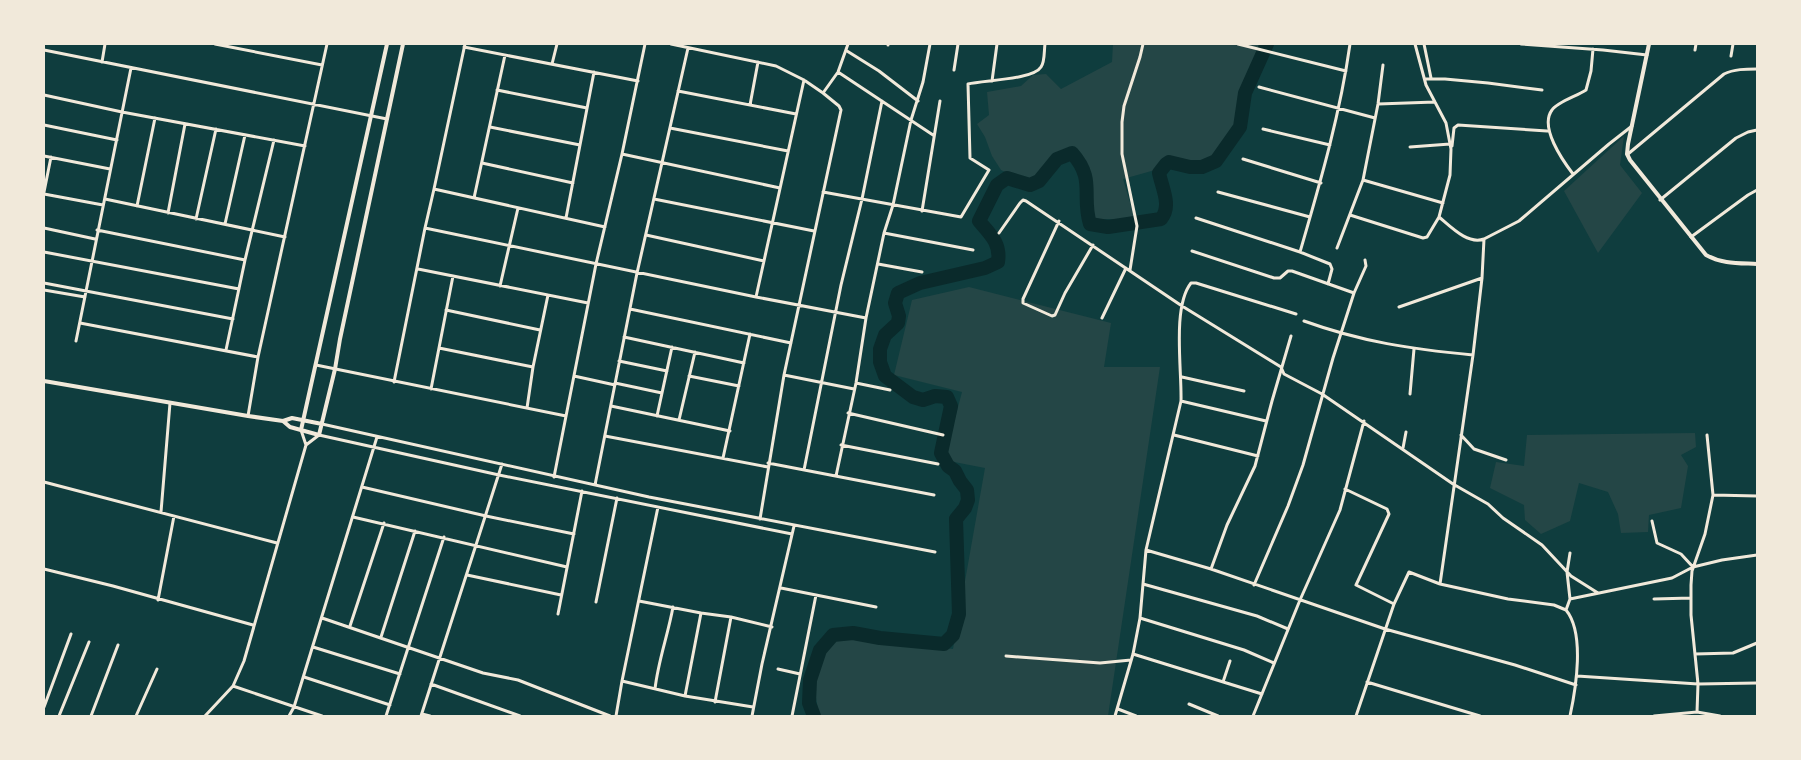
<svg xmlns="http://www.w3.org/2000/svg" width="1801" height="760" font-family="Montserrat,sans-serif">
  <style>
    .green { fill: #244646 }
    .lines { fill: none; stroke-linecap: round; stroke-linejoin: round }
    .river { stroke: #0a2a2b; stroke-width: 14 }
    .minor { stroke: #f1e9da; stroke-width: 3 }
    .tertiary { stroke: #f1e9da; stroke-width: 4 }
  </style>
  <rect width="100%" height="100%" fill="#0f3d3e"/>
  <path class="green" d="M1113 44H1259L1243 89 1236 124 1233 133 1214 158 1194 163 1174 158 1165 160 1155 170 1123 179 1135 219H1095C1086 207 1094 199 1091 185 1089 173 1084 162 1079 151 1059 146 1046 164 1036 181L1026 182 1001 170 992 156 985 137 977 124 989 115 987 92 1021 86 1033 75 1046 74 1061 89 1112 62Z
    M1624 136 1620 165 1642 193 1598 253 1564 191Z
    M969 287 1111 323 1104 367H1160L1108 716H819L810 661 838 638 953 649 985 468 944 460 962 392 894 375 912 300Z
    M1695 433 1696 447 1681 455 1688 466 1681 508 1649 515 1648 532 1621 533 1618 514 1608 492 1579 483 1570 521 1541 534 1525 520 1524 505 1490 488 1496 462 1524 466 1527 435Z"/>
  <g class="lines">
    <path class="river" d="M814 716 809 703 810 680 820 650 833 635 853 633 880 638 944 644 953 635 959 614 956 519 965 508 968 500 967 490 960 481 955 471 948 466 941 453 951 406 947 397 935 396 923 400 913 397 885 376 880 362V349L885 335 898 323 899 316 895 303 898 293 920 283 985 268 998 262C1001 243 990 234 979 221L997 185 1007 178 1030 185 1039 181 1057 159 1072 153C1096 180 1081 195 1090 224L1108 227 1161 219C1172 206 1162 188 1159 173L1166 164 1169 162 1190 167H1202L1216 161 1240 127 1245 93 1267 44"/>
    <path class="minor" d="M215 44 322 65
      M671 44 776 66 804 80 823 93 839 106 841 110 784 375 760 519
      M1238 44 1346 71
      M1415 44 1426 85 1446 123 1451 149 1450 175 1439 217C1451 227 1468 245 1484 239L1519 221 1609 144 1632 126
      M1424 44 1431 78
      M1521 44 1603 50 1647 55
      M888 45V44
      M464 47 638 81
      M44 50 387 119
      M1695 50 1696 44
      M847 51 879 71 918 101
      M1731 56 1733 44
      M102 62 105 44
      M552 64 557 44
      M954 70 958 44
      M838 72 933 135
      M1425 79H1445L1488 83 1542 90
      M992 81 997 44
      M1259 87 1375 118
      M497 90 587 108
      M678 91 796 114
      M823 93 838 72 848 44
      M44 95 122 112 305 146
      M1378 104 1435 102
      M750 105 758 62
      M44 125 117 140
      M490 127 580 145
      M670 128 788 151
      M1263 129 1330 145
      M1452 146 1454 128 1458 125 1547 131
      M1410 147 1450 144
      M622 154 780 188
      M1628 154 1724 74C1734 69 1746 69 1757 69
      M44 156 110 169
      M1243 159 1321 183
      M482 163 573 183
      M1573 174C1563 161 1539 127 1552 110 1557 102 1577 96 1586 90L1591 71 1593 49
      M1363 180 1443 203
      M434 189 605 227
      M44 192 51 157
      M823 192 961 217 989 170 970 158 968 84C983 80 1033 80 1041 67 1045 62 1044 50 1045 44
      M1218 192 1310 217
      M44 194 103 205
      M474 198 505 55
      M105 199 285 237
      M654 199 814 231
      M1660 200 1736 138 1748 132 1757 130
      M137 206 155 118
      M922 211 940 101
      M168 213 185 124
      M1350 215 1423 238 1427 237 1439 217
      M566 218 594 72
      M1196 218 1300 252 1330 264 1332 269 1328 284
      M196 219 216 129
      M1059 221 1023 299V303L1052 316 1055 315 1065 293 1093 245
      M225 224 245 135
      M44 228 95 239
      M425 228 756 297 866 318
      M97 230 245 260
      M884 233 973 250
      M999 233 1020 203 1023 200 1026 201 1182 306 1281 367 1284 374 1322 394 1453 484 1488 504 1503 518 1542 545 1571 576 1598 593
      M646 235 764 261
      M1691 237 1748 195 1757 190
      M1337 248 1363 180 1378 104 1383 65
      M1192 251 1274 278H1280L1288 271H1292L1354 293
      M44 252 239 289
      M1300 252C1320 183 1340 115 1350 44
      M878 264 922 272
      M418 269 588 303
      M1130 270 1137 226 1122 154V122L1124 106 1140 57 1143 44
      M44 283 233 319
      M500 286 518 208
      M44 290 85 297
      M756 297 804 80
      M1399 307 1482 278
      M630 309 791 343
      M446 310 540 330
      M1102 318 1126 268
      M1304 321C1362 342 1411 349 1473 355
      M80 323 258 357
      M624 337 744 363
      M76 341 131 68
      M439 348 533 367
      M226 350 245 260 274 140
      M619 361 667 371
      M316 365 566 416
      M784 375 854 389
      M574 376 615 385
      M689 376 739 386
      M1182 377 1244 391
      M394 382 425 228 434 189 465 44
      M615 383 662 393
      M856 383 890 390
      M431 389 453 276
      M1410 394 1414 349
      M1181 401 1266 421
      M611 406 730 431
      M527 408 533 367 548 295
      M848 413 943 435
      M248 416 258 357 327 44
      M657 416 672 347
      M679 420 695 352
      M322 424 649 497 935 552
      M1174 435 1258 456
      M1461 435 1474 449 1506 460
      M605 436 768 467
      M306 445 319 435 499 475 792 534
      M841 445 938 464
      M1403 448 1406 432
      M723 458 750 334
      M768 463 934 495
      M804 470 841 285 862 199 882 101
      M836 476 856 383 866 318 884 233 893 205 911 120 923 82 930 44
      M554 477 596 264 622 154 645 44
      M44 482 277 543
      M595 485 637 273 688 48
      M362 487 486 516 574 534
      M1345 489 1387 509 1389 514 1356 585 1394 604
      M1713 495 1757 496
      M161 512 170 403
      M353 517 567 567
      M1652 521 1657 543 1681 554 1693 567
      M1146 550 1211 569 1385 629 1515 665 1576 685
      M44 569 113 586 253 625
      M1211 569 1227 525 1255 466 1272 401 1291 336
      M467 575 561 595
      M1143 584 1257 616 1288 629
      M1440 584 1473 355 1482 278 1484 239
      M1254 585 1288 506 1303 465 1333 358 1354 293 1366 266 1365 260
      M781 588 876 607
      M1570 599 1567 572 1570 553
      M1654 599 1691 598
      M158 600 174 516
      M639 601 701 613 731 617 772 627
      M596 602 617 498
      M1566 610 1570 599 1672 578 1693 567 1722 560 1757 555
      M1566 610C1585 633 1576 688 1570 716
      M558 614 582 491
      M322 618 483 673 518 680 610 716
      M1140 618 1244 650 1274 663
      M350 626 384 523
      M381 637 415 531
      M313 647 400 674
      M1133 654 1262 694
      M1695 654 1733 653 1757 643
      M1006 656 1100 663 1131 660
      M778 669 800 674
      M1577 676 1698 684 1757 683
      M304 677 390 705
      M622 681 685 696 753 707
      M1223 682 1230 661
      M1367 682 1480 716
      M431 684 520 716
      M233 686 322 716
      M655 689C658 661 668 635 673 607
      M685 696 701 613
      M715 702 731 617
      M1189 704 1218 716
      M44 707 71 634
      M1118 709 1136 716
      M1697 712 1698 684 1691 615V585L1692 571 1705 534 1713 495 1707 435
      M422 714 430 716
      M59 716 89 642
      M91 716 118 645
      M136 716 157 669
      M205 716 233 686 244 661 306 445 301 430
      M289 716 294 707 377 437
      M386 716 444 537
      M421 716 502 464
      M616 716 622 681 658 507
      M752 716 762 664 794 526
      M792 716 816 595
      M1115 716 1133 654 1140 618 1146 550 1181 401C1182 370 1172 307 1191 283H1196L1296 314
      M1253 716 1300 600 1340 510 1364 421
      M1356 716 1394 604 1409 572 1440 584 1508 599 1554 605 1566 610
      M1654 716 1697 712 1720 716"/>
    <path class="tertiary" d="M1649 44 1628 144 1627 154 1630 160 1706 255C1722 264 1739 263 1757 264
      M44 381 248 416 283 421 292 418 322 424
      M283 421 290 427 319 435 335 369 340 339 403 44
      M301 430 387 44"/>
  </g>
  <rect width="1801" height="760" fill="none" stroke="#f1e9da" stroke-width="90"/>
</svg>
